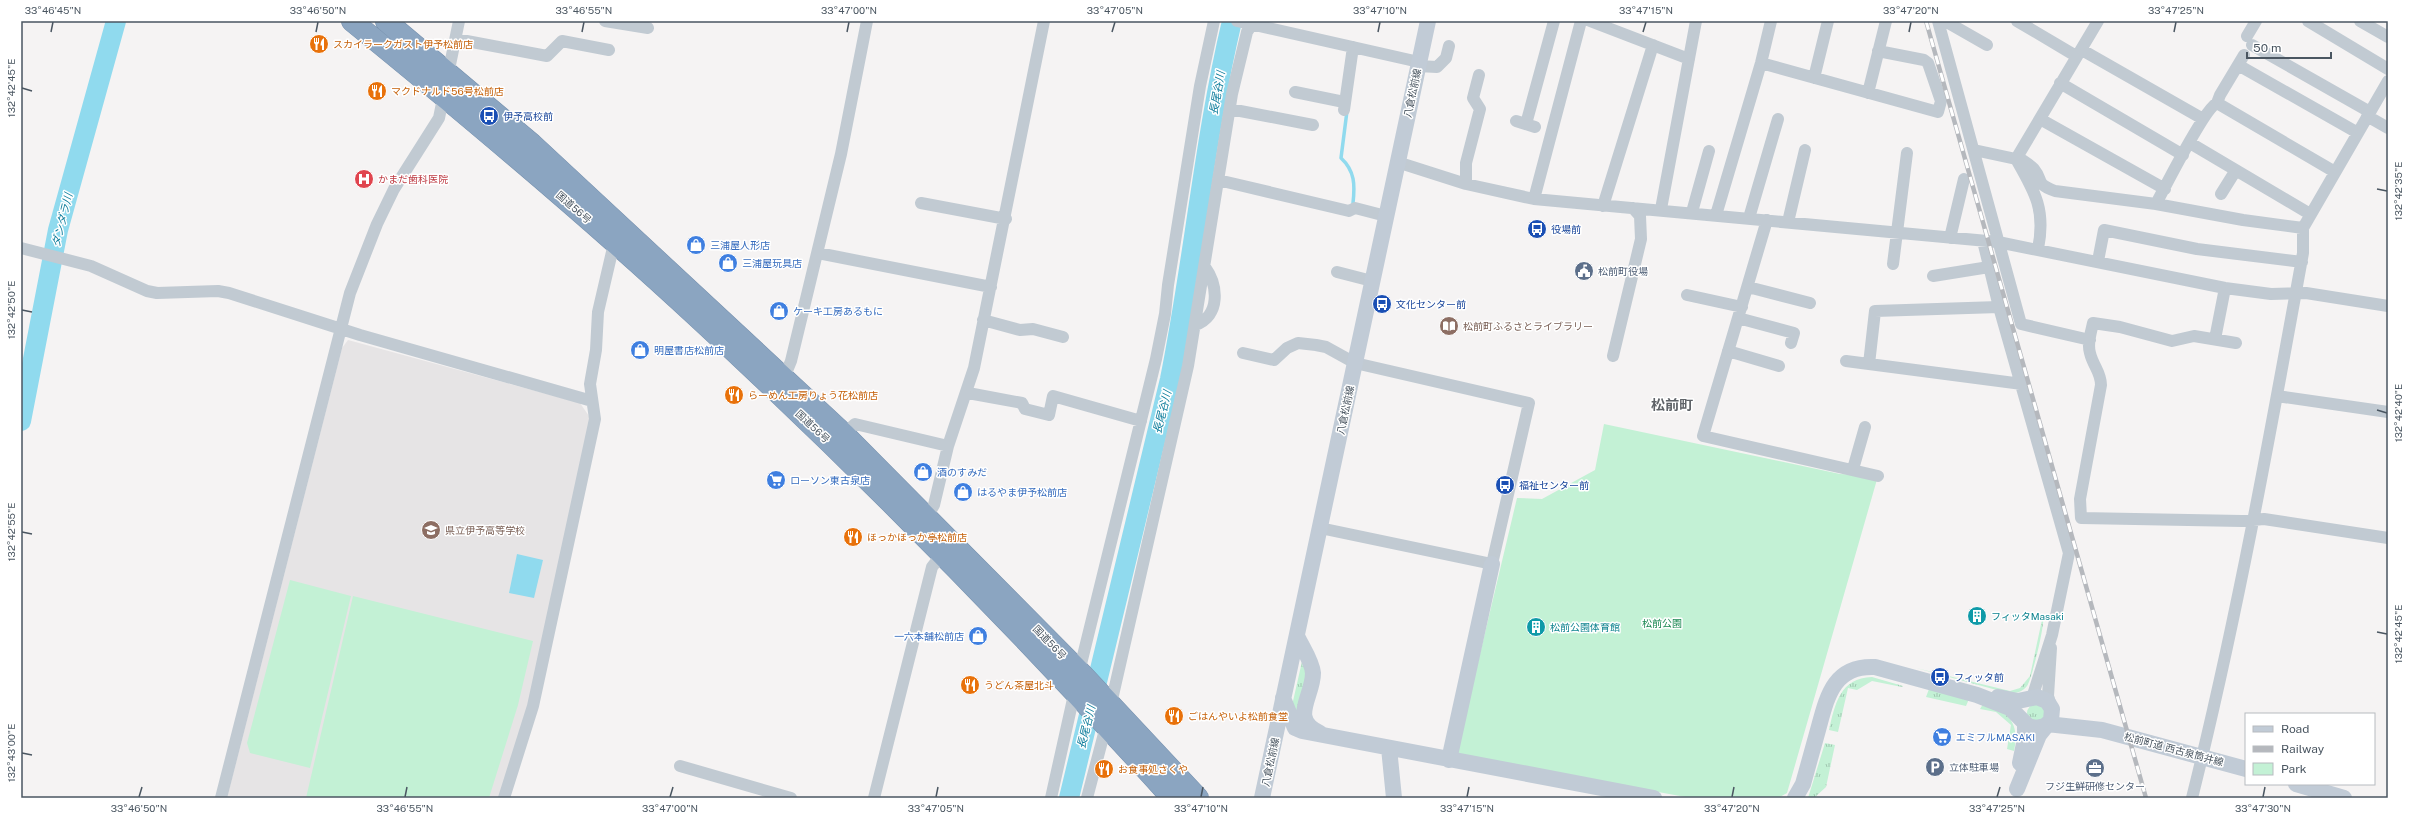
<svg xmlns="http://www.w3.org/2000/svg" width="2409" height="819" font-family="'Public Sans','Noto Sans JP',sans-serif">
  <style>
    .education { fill: #e6e4e5 }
    .grass { fill: url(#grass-tufts) }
    .park { fill: #c3f1d5 }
    .water { fill: #90daee }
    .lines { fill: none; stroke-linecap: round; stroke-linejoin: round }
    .stream { stroke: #90daee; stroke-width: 3.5 }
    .river { stroke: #90daee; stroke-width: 20 }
    .highway-casing { stroke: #7690ad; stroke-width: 22 }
    .street { stroke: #c1cad2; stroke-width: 12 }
    .secondary { stroke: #c1cbd6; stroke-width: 16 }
    .highway { stroke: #8ba5c1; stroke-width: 21 }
    .rail-casing { stroke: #b5b8bd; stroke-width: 4.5 }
    .rail { stroke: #fff; stroke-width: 3; stroke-dasharray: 9; stroke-linecap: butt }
    .ticks { fill: none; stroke: #4a5661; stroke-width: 1.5 }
    .labels { text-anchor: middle; stroke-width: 3; stroke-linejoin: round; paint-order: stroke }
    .food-label { font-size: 10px; fill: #c56008; stroke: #fff; text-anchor: start }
    .street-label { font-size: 10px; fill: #4a5661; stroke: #fff }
    .transit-label { font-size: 10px; fill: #164399; stroke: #fff; text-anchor: start }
    .health-label { font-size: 10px; fill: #be3a42; stroke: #fff; text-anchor: start }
    .shop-label { font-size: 10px; fill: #366cbe; stroke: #fff; text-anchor: start }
    .service-label { font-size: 10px; fill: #4e5e75; stroke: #fff; text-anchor: start }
    .education-label { font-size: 10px; fill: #785e54; stroke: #fff; text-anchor: start }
    .culture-label { font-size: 10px; fill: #0d838f; stroke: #fff; text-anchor: start }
    .park-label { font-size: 10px; fill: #17864f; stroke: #fff }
    .water-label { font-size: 11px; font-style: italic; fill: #0c7c9b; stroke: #fff }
    .district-label { font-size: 14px; font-weight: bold; fill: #5f6368; stroke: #fff }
    .neatline { fill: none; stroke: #4a5661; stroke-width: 1.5 }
    .ticks-label { font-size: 10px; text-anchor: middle; fill: #4a5661 }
  </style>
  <defs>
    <pattern id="grass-tufts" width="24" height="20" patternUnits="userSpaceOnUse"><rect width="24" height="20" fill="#c3f1d5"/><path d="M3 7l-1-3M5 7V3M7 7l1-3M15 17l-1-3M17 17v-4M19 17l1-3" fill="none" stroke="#a0c6b0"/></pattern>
  </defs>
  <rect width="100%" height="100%" fill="#f5f3f3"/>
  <path class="education" d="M348 340 580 403 591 419 529 705 499 798H227L342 348Z"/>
  <path class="grass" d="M2043 615C2046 621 2032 679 2027 686 2021 694 2012 694 2004 692L1916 668 2010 691 2020 688 2030 676Z
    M1303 657 1310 672 1300 714 1291 710Z
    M1872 677 1903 686 1902 687 1872 681 1857 690 1848 688 1838 732 1829 730C1835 704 1840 678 1872 677Z
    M1929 689 1969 699 1966 706 1926 697Z
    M1983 704C2009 711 2020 723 2014 751L2007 749 2011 725 1996 712 1980 709Z
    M2027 713a9 9 0 1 1 18 0a9 9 0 1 1-18 0Z
    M1825 743 1835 745 1826 787 1814 798H1808Z"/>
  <path class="park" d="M1604 424 1840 474 1878 476 1787 793 1778 798H1691L1456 755 1517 498 1542 499 1595 470Z
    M290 580 351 596 310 768 250 753 247 743Z
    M353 596 533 641 518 705 489 798H306Z"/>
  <path class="water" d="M517 554 543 560 534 598 509 593Z"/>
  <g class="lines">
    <path class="stream" d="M1347 111 1341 158C1355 171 1355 185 1353 203"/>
    <path class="river" d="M21 421 58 230 116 21
      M1069 798 1170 379C1194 260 1204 139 1232 21"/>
    <defs>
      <path id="highway" d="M352 21C470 117 586 214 697 317 863 470 1021 631 1172 798
        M386 21 532 144 844 434 1082 674 1198 798"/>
    </defs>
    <use href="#highway" class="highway-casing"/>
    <path class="street" d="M605 21 648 28
      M1237 21 1419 62
      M1590 21 1689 59
      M1938 21 2021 324 2090 340
      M1945 21 1987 45
      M2017 21 2076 56
      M2308 21 2388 69
      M2360 21 2388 37
      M2247 36 2256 21
      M456 39 547 56 562 41 609 50
      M2252 45 2370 112
      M2082 50 2203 119
      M1761 63 1938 112 1941 101 1928 63 1924 60 1878 51
      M2238 65 2358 133
      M1418 66 1437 67 1446 58 1449 46
      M1814 78 1828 21
      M2060 83 2183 155
      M1295 92 1344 102
      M1868 93 1886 21
      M2217 103 2220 95 2244 55
      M1230 109 1313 125
      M1344 110 1353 47
      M2367 116 2388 128
      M2040 119 2165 189
      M1516 121 1535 127
      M1526 124 1554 21
      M2190 143 2310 214
      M1974 150 2016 159 2098 21
      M2018 157C2023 161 2029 164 2034 169 2044 181 2034 183 2055 191L2156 204 2243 220 2303 228
      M2016 159C2035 192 2046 210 2038 249
      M1397 162 1466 184 1534 199 1998 242 2225 288 2271 294 2306 293 2388 306
      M1218 180 1349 211 1355 208 1386 216
      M1466 184V163L1480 109 1473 98 1479 75
      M2221 194 2236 170
      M1534 199 1581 21
      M921 203 1006 219
      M2156 204C2165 187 2205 108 2217 103L2335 172
      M1603 206 1653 45
      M1661 209 1696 21
      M1692 212 1709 151
      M1716 215 1761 63 1771 21
      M1749 218 1778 119
      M1767 220 1703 436 1878 476
      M1788 222 1805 150
      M1950 238 1964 179
      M1983 241 1999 307 2069 553 2052 635 2032 698
      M21 248 91 266 147 291 157 293 218 291 229 293 360 335 592 401
      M818 253 991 287
      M2098 261 2104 230 2197 249 2302 262
      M1893 264 1907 153
      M1337 272 1372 281
      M1933 276 1989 267
      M1748 287 1810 303
      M1687 295 1742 307
      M1738 318 1794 333 1791 343
      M983 320 1020 330 1033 329 1063 337
      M1195 325C1221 316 1218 285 1205 267
      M2215 339 2225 288
      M2236 343 2194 336 2172 341 2120 327 2093 323C2091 333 2087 343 2090 353 2093 366 2101 372 2101 385L2080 499 2081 518 2242 521 2264 519 2388 538
      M1728 351 1779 366
      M1243 353 1274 360 1287 348 1298 343 1316 345 1326 347 1355 363 1529 403 1492 564 1320 528
      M1613 356 1641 239 1640 216 1633 208
      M1846 361 2022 384
      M1869 364 1875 311 1999 307
      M782 383 791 361 841 154 867 21
      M968 393 1022 403 1025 409 1049 415 1053 396 1141 421
      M2277 396 2388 412
      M844 434 855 424 948 446
      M1853 469 1865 427
      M927 517 934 505 948 446 974 368 1044 21
      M2051 706 2048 696 2051 648
      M680 766 791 798
      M221 798 350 293 377 224 394 189 439 118 459 21
      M504 798 533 706 595 419 590 384 596 350 598 312 615 239
      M874 798 932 567 946 549
      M1051 798 1079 672 1156 359 1165 314 1168 285 1200 86 1214 21
      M1087 798 1106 726 1188 366 1232 94 1247 32 1254 21
      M2192 798C2237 618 2270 435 2303 253V228L2388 81"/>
    <path class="secondary" d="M1297 636C1302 647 1312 661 1313 673 1313 697 1289 719 1320 733
      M1998 697 2018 701 2037 697 2047 701 2052 709 2051 720 2039 735 2017 789
      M1283 698 1295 728 1302 731 1654 798
      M2047 724 2102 730 2246 769
      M1389 748 1394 798
      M1449 760 1492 564
      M2020 763 2025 739V723
      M2296 784 2344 798
      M1262 798 1428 21
      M1795 798 1803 784C1808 766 1813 748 1818 730 1827 697 1833 665 1875 667L1977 695 2010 708 2028 726 2036 728 2045 726"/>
    <use href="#highway" class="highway"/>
    <defs>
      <path id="rail" d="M1926 21 2146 798"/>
    </defs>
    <use href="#rail" class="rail-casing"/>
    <use href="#rail" class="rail"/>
  </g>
  <path class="ticks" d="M51 32 53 22M316 32 318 22M582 32 584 22M847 32 849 22M1112 32 1115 22M1378 32 1380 22M1643 32 1646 22M1909 32 1911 22M2174 32 2176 22M22 88 32 91M2377 189 2387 191M22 310 32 312M2377 410 2387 413M22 532 32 534M2377 632 2387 634M22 753 32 755M139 797 142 787M405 797 407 787M670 797 673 787M936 797 938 787M1201 797 1203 787M1467 797 1469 787M1732 797 1734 787M1997 797 2000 787M2263 797 2265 787"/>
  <defs>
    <symbol id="restaurant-disc" viewBox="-11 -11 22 22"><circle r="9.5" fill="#e8710a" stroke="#fff"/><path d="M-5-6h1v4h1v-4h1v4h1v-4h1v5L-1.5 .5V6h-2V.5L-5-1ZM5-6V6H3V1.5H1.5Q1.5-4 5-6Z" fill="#fff"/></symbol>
    <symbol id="bus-disc" viewBox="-11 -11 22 22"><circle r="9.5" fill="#1a4fb4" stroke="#fff"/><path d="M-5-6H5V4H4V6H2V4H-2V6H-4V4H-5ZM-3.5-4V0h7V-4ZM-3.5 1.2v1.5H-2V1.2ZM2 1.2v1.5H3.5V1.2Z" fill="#fff"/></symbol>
    <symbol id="hospital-disc" viewBox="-11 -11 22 22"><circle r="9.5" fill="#e0444e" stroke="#fff"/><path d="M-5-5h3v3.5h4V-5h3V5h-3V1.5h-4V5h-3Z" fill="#fff"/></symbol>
    <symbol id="shop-disc" viewBox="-11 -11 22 22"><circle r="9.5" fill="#3f7fe0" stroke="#fff"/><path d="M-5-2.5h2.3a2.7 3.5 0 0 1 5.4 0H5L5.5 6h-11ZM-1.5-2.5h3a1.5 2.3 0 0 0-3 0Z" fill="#fff"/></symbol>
    <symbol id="civic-disc" viewBox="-11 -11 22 22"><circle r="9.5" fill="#5c6f8a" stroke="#fff"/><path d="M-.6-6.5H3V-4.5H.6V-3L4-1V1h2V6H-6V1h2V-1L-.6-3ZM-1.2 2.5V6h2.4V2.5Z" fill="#fff"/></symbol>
    <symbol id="library-disc" viewBox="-11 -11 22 22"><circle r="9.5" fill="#8d6e63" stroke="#fff"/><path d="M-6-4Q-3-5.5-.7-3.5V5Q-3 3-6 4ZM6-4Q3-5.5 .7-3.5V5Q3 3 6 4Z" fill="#fff"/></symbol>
    <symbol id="supermarket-disc" viewBox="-11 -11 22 22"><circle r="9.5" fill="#3f7fe0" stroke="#fff"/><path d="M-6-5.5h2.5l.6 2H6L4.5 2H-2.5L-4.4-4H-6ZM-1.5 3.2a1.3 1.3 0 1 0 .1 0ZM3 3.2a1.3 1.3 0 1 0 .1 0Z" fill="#fff"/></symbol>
    <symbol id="school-disc" viewBox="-11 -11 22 22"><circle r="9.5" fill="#8d6e63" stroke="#fff"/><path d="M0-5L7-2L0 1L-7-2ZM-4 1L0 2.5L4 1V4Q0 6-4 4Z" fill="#fff"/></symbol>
    <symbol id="building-disc" viewBox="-11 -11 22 22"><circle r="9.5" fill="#0f9aa8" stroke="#fff"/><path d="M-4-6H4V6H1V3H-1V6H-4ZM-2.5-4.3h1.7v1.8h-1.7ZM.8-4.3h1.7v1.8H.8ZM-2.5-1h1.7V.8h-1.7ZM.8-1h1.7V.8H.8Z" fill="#fff"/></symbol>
    <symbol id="parking-disc" viewBox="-11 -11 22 22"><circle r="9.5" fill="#5c6f8a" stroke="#fff"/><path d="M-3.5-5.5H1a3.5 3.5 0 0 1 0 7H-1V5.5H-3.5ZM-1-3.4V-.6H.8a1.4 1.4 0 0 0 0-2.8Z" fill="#fff"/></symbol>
    <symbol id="office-disc" viewBox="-11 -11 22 22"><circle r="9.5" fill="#5c6f8a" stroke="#fff"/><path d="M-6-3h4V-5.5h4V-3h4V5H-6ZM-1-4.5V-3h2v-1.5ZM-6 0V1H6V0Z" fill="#fff"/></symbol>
  </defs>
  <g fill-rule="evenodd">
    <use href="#restaurant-disc" x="308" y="33" width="22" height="22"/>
    <use href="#restaurant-disc" x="366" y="80" width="22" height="22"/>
    <use href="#bus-disc" x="478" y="105" width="22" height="22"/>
    <use href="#hospital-disc" x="353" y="168" width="22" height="22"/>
    <use href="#bus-disc" x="1526" y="218" width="22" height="22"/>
    <use href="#shop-disc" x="685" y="234" width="22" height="22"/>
    <use href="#shop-disc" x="717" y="252" width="22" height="22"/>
    <use href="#civic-disc" x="1573" y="260" width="22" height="22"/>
    <use href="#bus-disc" x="1371" y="293" width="22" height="22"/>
    <use href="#shop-disc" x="768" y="300" width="22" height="22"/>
    <use href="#library-disc" x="1438" y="315" width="22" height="22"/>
    <use href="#shop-disc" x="629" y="339" width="22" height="22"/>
    <use href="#restaurant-disc" x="723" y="384" width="22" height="22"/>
    <use href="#shop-disc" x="912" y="461" width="22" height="22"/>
    <use href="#supermarket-disc" x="765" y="469" width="22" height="22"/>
    <use href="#bus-disc" x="1494" y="474" width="22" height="22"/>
    <use href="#shop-disc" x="952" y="481" width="22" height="22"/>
    <use href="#school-disc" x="420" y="519" width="22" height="22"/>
    <use href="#restaurant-disc" x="842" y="526" width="22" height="22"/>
    <use href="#building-disc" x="1966" y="605" width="22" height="22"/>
    <use href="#building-disc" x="1525" y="616" width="22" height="22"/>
    <use href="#shop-disc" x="967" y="625" width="22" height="22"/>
    <use href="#bus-disc" x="1929" y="666" width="22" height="22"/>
    <use href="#restaurant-disc" x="959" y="674" width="22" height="22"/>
    <use href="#restaurant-disc" x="1163" y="705" width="22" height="22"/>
    <use href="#supermarket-disc" x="1931" y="726" width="22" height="22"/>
    <use href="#parking-disc" x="1924" y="756" width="22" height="22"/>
    <use href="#office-disc" x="2084" y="757" width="22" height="22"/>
    <use href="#restaurant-disc" x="1093" y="758" width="22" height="22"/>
  </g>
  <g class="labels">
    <g class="food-label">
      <text x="333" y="48">スカイラークガスト伊予松前店</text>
      <text x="391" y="95">マクドナルド56号松前店</text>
      <text x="748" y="399">らーめん工房りょう花松前店</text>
      <text x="867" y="541">ほっかほっか亭松前店</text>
      <text x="984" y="689">うどん茶屋北斗</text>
      <text x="1188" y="720">ごはんやいよ松前食堂</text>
      <text x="1118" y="773">お食事処さくや</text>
    </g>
    <g class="street-label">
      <text transform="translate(1412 93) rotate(-78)" y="4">八倉松前線</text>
      <text transform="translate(574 207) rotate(41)" y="4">国道56号</text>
      <text transform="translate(1345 410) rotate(-78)" y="4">八倉松前線</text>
      <text transform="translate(813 426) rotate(43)" y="4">国道56号</text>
      <text transform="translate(1050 642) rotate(46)" y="4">国道56号</text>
      <text transform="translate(2174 749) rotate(15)" y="4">松前町道 西古泉筒井線</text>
      <text transform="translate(1270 762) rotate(-78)" y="4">八倉松前線</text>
    </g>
    <g class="transit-label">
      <text x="503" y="120">伊予高校前</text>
      <text x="1551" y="233">役場前</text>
      <text x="1396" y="308">文化センター前</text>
      <text x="1519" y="489">福祉センター前</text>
      <text x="1954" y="681">フィッタ前</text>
    </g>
    <g class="health-label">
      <text x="378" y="183">かまだ歯科医院</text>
    </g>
    <g class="shop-label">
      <text x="710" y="249">三浦屋人形店</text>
      <text x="742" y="267">三浦屋玩具店</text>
      <text x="793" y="315">ケーキ工房あるもに</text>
      <text x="654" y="354">明屋書店松前店</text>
      <text x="937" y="476">酒のすみだ</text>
      <text x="790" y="484">ローソン東古泉店</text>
      <text x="977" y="496">はるやま伊予松前店</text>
      <text x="964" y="640" text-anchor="end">一六本舗松前店</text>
      <text x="1956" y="741">エミフルMASAKI</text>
    </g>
    <g class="service-label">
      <text x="1598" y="275">松前町役場</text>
      <text x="1949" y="771">立体駐車場</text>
      <text x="2095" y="790" text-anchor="middle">フジ生鮮研修センター</text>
    </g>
    <g class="education-label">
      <text x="1463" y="330">松前町ふるさとライブラリー</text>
      <text x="445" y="534">県立伊予高等学校</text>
    </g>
    <g class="culture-label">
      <text x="1991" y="620">フィッタMasaki</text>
      <text x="1550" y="631">松前公園体育館</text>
    </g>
    <g class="park-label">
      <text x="1662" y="627">松前公園</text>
    </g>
    <g class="water-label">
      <text transform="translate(1217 93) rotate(-80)" y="4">長尾谷川</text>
      <text transform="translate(62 220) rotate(-76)" y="4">ダンダラ川</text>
      <text transform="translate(1162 412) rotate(-76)" y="4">長尾谷川</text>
      <text transform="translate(1086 727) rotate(-76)" y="4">長尾谷川</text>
    </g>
    <g class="district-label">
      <text x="1672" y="410">松前町</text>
    </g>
  </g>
  <rect width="2409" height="819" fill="none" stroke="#ffffff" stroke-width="44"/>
  <rect x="2245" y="713" width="130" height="72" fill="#ffffff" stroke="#b7bbc0"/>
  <rect x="2253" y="726" width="20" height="6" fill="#c1cbd6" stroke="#b7bbc0"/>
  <text x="2281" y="733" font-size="12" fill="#4a5661">Road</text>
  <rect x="2253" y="746" width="20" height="6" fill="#b5b8bd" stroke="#b7bbc0"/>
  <text x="2281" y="753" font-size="12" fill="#4a5661">Railway</text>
  <rect x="2253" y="763" width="20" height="12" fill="#c3f1d5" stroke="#b7bbc0"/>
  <text x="2281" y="773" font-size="12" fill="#4a5661">Park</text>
  <path d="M2247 52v6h84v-6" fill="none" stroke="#4a5661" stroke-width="2"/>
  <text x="2253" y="52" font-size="12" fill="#4a5661" stroke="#ffffff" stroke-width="3" paint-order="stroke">50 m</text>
  <rect x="22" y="22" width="2365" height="775" class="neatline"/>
  <g class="ticks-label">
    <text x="53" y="14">33°46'45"N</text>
    <text x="318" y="14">33°46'50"N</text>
    <text x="584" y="14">33°46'55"N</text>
    <text x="849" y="14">33°47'00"N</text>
    <text x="1115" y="14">33°47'05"N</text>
    <text x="1380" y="14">33°47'10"N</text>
    <text x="1646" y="14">33°47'15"N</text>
    <text x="1911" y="14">33°47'20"N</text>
    <text x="2176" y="14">33°47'25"N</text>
    <text transform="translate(11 88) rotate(-90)" y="4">132°42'45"E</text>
    <text transform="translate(2398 191) rotate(-90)" y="4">132°42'35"E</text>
    <text transform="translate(11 310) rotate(-90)" y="4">132°42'50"E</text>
    <text transform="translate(2398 413) rotate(-90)" y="4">132°42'40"E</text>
    <text transform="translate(11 532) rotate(-90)" y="4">132°42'55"E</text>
    <text transform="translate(2398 634) rotate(-90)" y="4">132°42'45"E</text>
    <text transform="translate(11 753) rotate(-90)" y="4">132°43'00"E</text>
    <text x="139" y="812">33°46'50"N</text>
    <text x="405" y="812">33°46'55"N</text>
    <text x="670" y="812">33°47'00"N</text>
    <text x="936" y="812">33°47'05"N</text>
    <text x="1201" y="812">33°47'10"N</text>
    <text x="1467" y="812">33°47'15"N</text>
    <text x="1732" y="812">33°47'20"N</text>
    <text x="1997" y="812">33°47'25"N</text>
    <text x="2263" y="812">33°47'30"N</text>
  </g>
</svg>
